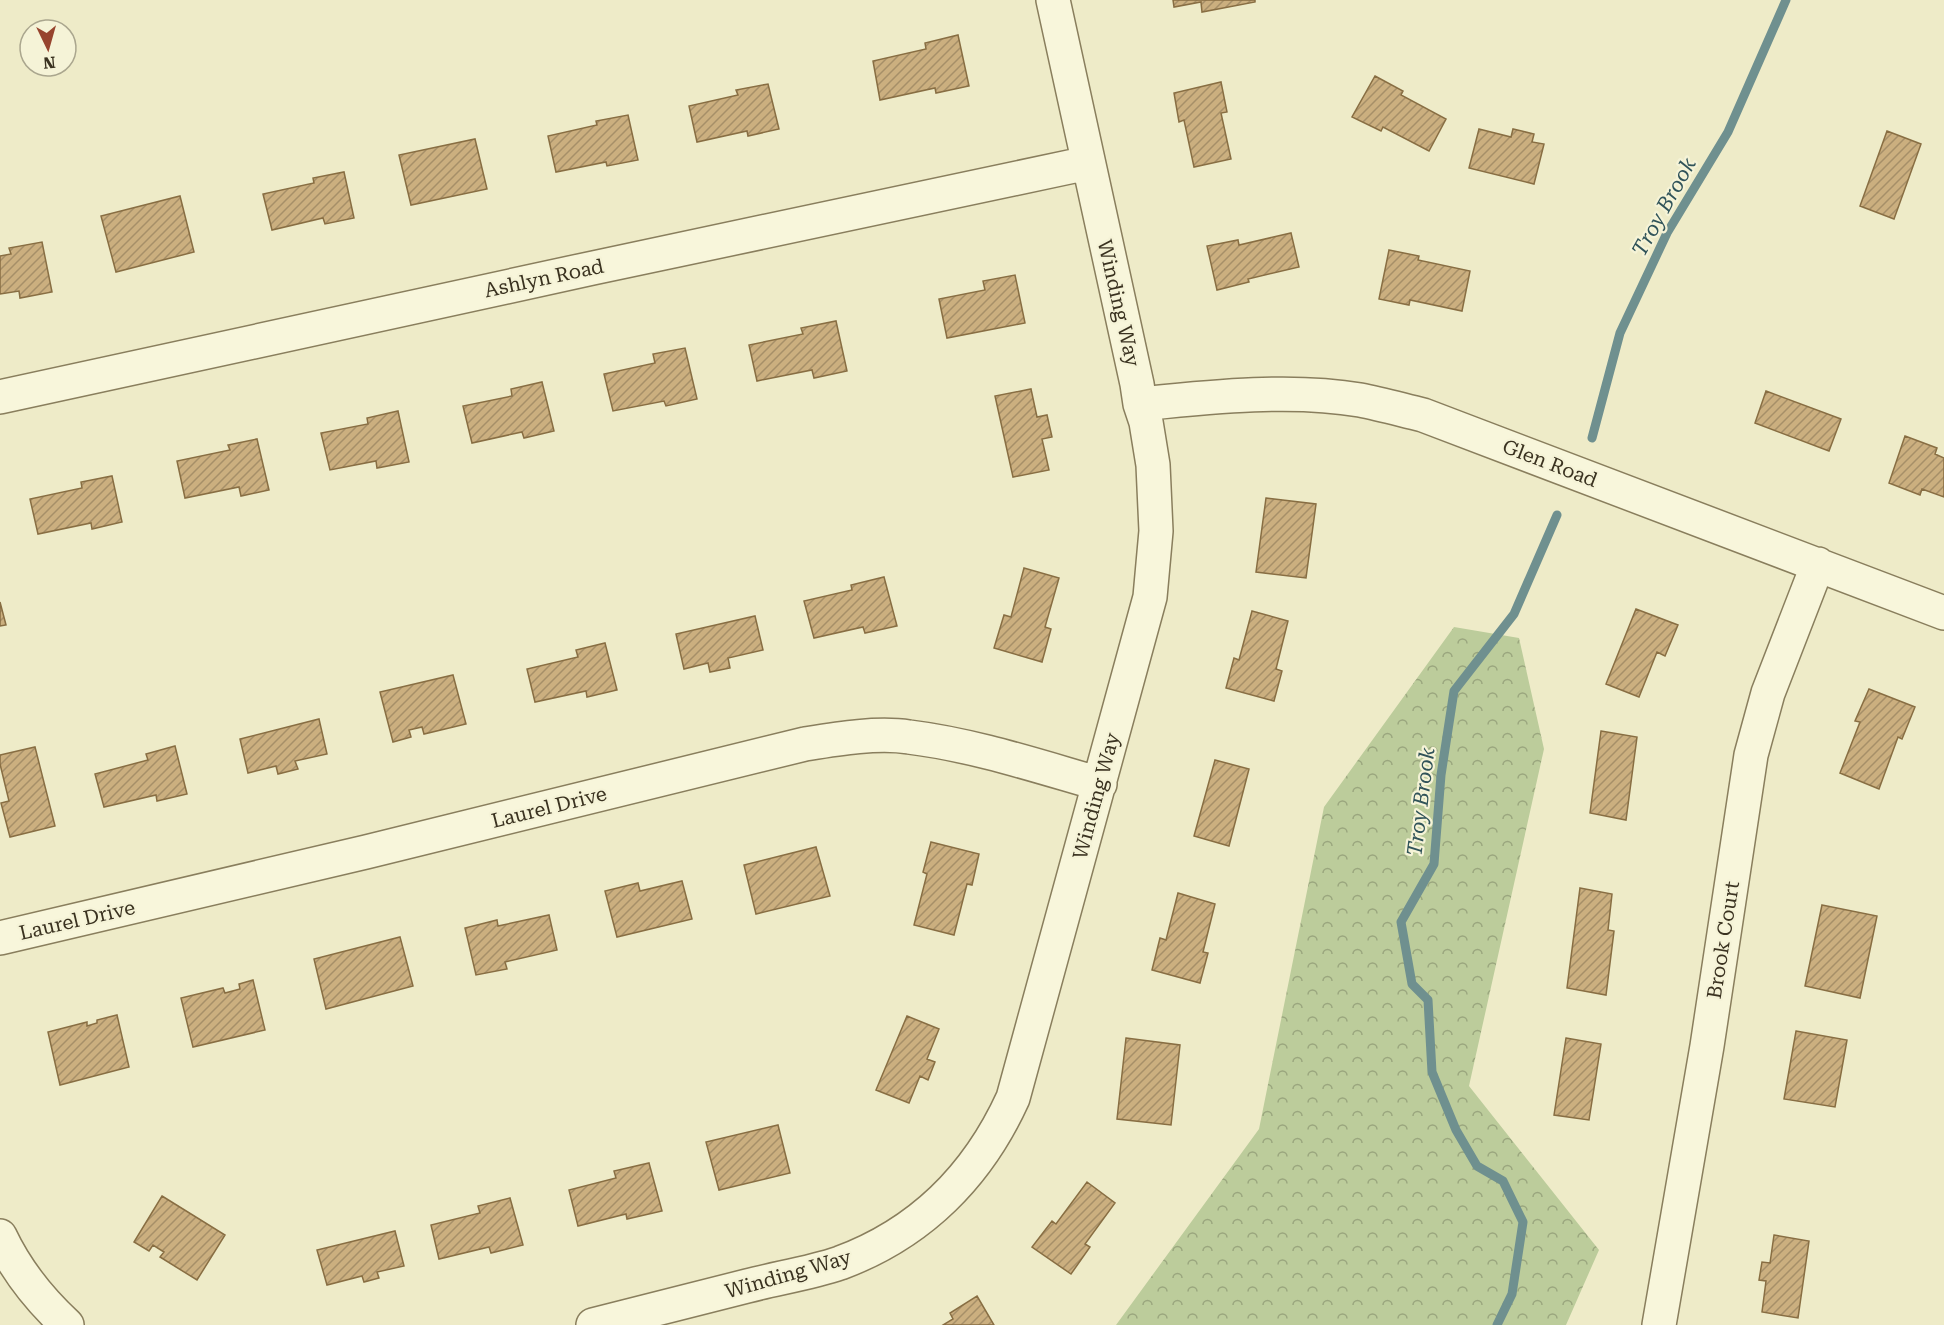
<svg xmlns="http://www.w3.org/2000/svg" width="1944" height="1325" font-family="'Roboto Serif',serif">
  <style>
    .forest { fill: url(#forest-crowns) }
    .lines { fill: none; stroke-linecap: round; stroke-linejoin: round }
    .stream { stroke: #6f908f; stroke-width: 9 }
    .building { fill: url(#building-hatch); stroke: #886e43; stroke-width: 1.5 }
    .street-casing { stroke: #897e5d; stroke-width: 36 }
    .street { stroke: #f8f6db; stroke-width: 33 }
    .labels { text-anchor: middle; stroke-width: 4.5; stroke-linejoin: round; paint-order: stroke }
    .street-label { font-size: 20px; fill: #3a3220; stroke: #f5f3d7 }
    .water-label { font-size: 21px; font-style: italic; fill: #305359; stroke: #f5f3d7 }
  </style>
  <defs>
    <pattern id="forest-crowns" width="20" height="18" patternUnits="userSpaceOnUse" patternTransform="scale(1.5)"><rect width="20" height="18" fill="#bccc9b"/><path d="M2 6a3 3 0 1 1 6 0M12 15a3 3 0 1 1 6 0" fill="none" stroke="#9aa67e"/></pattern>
    <pattern id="building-hatch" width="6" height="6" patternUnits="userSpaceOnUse" patternTransform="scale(1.5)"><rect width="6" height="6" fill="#cbaf7f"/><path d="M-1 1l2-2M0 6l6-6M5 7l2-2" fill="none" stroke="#a68f68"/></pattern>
  </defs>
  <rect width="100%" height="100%" fill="#eeebc8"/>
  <path class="forest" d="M1454 627 1519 638 1544 749 1469 1086 1599 1250 1566 1325H1116L1259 1129 1324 807Z"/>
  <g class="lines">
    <path class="stream" d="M1592 438 1620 333 1667 233 1728 132 1786 0
      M1497 1325 1512 1294 1523 1222 1503 1181 1477 1166 1456 1130 1432 1072 1428 1000 1412 984 1401 922 1434 864 1441 775 1454 691 1514 614 1557 515"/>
  </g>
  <path class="building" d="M1173 0H1255V2L1202 12 1201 2 1174 7Z
    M958 35 969 86 936 93 935 88 880 100 873 61 926 49 925 43Z
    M1375 76 1403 91 1401 95 1446 119 1429 151 1383 127 1381 131 1352 117Z
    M1221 82 1227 112 1221 113 1231 159 1194 167 1184 120 1179 122 1174 93Z
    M768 84 779 129 748 136 747 131 697 142 689 106 738 95 736 90Z
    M628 115 638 160 607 166 606 162 556 172 548 136 597 125 596 121Z
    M1479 129 1511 137 1513 129 1534 134 1532 142 1544 144 1534 184 1469 168Z
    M1887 131 1921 144 1894 219 1860 206Z
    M475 139 487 189 411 205 399 155Z
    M344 172 354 218 325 224 323 218 272 230 263 194 314 183 313 178Z
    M180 196 194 252 116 272 101 216Z
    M1291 233 1299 267 1248 279 1249 282 1217 290 1207 246 1238 240 1239 245Z
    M42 242 52 292 20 298 19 291 0 294V256L11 254 9 248Z
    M1389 250 1419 256 1418 260 1470 271 1462 311 1410 300 1409 305 1379 299Z
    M1015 275 1025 323 947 338 939 299 985 290 983 281Z
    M836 321 847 371 814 378 812 370 757 381 749 345 803 334 801 328Z
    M685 348 697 399 666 406 664 401 613 411 604 374 655 363 653 354Z
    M542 382 554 431 524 438 522 432 472 443 463 406 512 396 511 389Z
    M1031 389 1037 417 1047 415 1052 437 1042 439 1049 470 1013 477 995 396Z
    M1766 391 1841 419 1829 451 1755 423Z
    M398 411 409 462 377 468 376 461 330 470 321 433 368 424 367 418Z
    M1905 436 1937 448 1935 454 1944 458V497L1922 489 1920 495 1889 483Z
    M257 439 269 490 241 496 239 487 185 498 177 461 230 450 228 445Z
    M112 476 122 522 92 529 91 523 38 534 30 499 82 488 81 482Z
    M1266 498 1316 504 1306 578 1256 572Z
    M1024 568 1059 578 1045 627 1051 629 1042 662 994 648 1004 615 1011 617Z
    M884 577 897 626 865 633 863 627 814 638 804 601 852 590 851 585Z
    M0 602 6 625 0 626Z
    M1636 609 1678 625 1665 656 1657 652 1639 697 1606 684Z
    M1252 611 1288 621 1276 669 1282 671 1274 701 1226 688 1234 658 1239 660Z
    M755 616 763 650 728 658 730 668 710 672 708 663 684 669 676 634Z
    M605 643 617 690 587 697 586 691 535 702 527 669 578 657 576 650Z
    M453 675 466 724 424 734 422 727 409 730 411 737 393 742 380 692Z
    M1869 689 1915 707 1902 739 1898 737 1879 789 1840 773 1860 722 1855 721Z
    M319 719 327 754 295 761 298 769 278 774 276 766 248 773 240 739Z
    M1601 731 1637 737 1626 820 1590 813Z
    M175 746 187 794 157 801 156 795 104 807 95 774 148 760 146 754Z
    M35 747 55 826 10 837 1 803 9 801 0 764V755Z
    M1215 760 1249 769 1229 846 1194 836Z
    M931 842 979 854 972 885 967 884 954 935 914 925 927 874 923 872Z
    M816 847 830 896 756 914 744 865Z
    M682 881 692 919 617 937 605 891 638 883 640 891Z
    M1580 888 1612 894 1608 930 1614 931 1606 995 1567 988Z
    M1178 893 1215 904 1203 952 1208 953 1200 983 1152 970 1160 938 1166 940Z
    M1822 905 1877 916 1860 998 1805 986Z
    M549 915 557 950 505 962 507 969 476 975 465 928 497 920 498 926Z
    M400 937 413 986 326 1009 314 959Z
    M253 980 265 1030 193 1047 181 998 223 988 225 993 240 989 239 984Z
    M117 1015 129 1067 60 1085 48 1032 87 1022V1026L97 1023V1020Z
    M907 1016 939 1029 927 1059 935 1062 928 1080 920 1076 909 1103 876 1090Z
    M1796 1031 1847 1040 1835 1107 1784 1099Z
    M1126 1038 1180 1045 1171 1125 1117 1119Z
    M1566 1038 1601 1044 1589 1120 1554 1115Z
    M778 1125 790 1173 719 1190 706 1142Z
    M649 1163 662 1211 627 1219 626 1214 578 1226 569 1190 616 1178 614 1171Z
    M1087 1182 1115 1203 1085 1244 1090 1247 1071 1274 1032 1247 1052 1221 1056 1224Z
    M162 1196 225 1235 197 1280 160 1257 164 1252 153 1245 149 1251 134 1242Z
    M510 1198 523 1245 491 1253 489 1247 439 1259 431 1225 480 1213 478 1206Z
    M395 1231 404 1266 377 1272 379 1278 364 1282 362 1276 327 1285 317 1250Z
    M1774 1235 1809 1241 1798 1318 1762 1312 1766 1281 1759 1280 1762 1262 1770 1263Z
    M977 1296 994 1325H943L953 1319 950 1313Z"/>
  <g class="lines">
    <defs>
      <path id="street" d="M0 397 593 268 1088 163
        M1140 404C1209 397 1292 388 1360 400 1381 404 1402 410 1423 415L1944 613
        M0 938 366 852 805 744C836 739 877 732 909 737 974 745 1037 766 1100 784
        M0 1236C16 1270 40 1300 67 1325
        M593 1325C644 1312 696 1299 747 1286 778 1278 811 1273 840 1263 921 1233 978 1175 1013 1098L1150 597 1156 531 1153 465 1146 422 1140 404 1137 384 1053 0
        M1659 1325 1707 1046 1751 755 1768 693 1818 564"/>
    </defs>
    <use href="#street" class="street-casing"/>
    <use href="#street" class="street"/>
  </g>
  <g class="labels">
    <g class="street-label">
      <text transform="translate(544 278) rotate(-12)" y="7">Ashlyn Road</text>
      <text transform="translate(1119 303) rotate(77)" y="7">Winding Way</text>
      <text transform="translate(1550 463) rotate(21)" y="7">Glen Road</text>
      <text transform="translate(1096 796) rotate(-75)" y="7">Winding Way</text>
      <text transform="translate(549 807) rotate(-14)" y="7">Laurel Drive</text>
      <text transform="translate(77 920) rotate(-13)" y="7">Laurel Drive</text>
      <text transform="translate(1723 940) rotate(-81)" y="7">Brook Court</text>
      <text transform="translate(788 1274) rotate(-16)" y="7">Winding Way</text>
    </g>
    <g class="water-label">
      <text transform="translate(1664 207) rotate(-61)" y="7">Troy Brook</text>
      <text transform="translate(1421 802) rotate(-83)" y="7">Troy Brook</text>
    </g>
  </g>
  <g transform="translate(48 48) rotate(175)"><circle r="28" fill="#f5f3d7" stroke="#aaa68e" stroke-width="1.5"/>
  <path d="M0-4.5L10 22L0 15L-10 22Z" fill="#97442e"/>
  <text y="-9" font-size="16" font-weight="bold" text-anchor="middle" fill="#3a3220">N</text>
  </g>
</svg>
